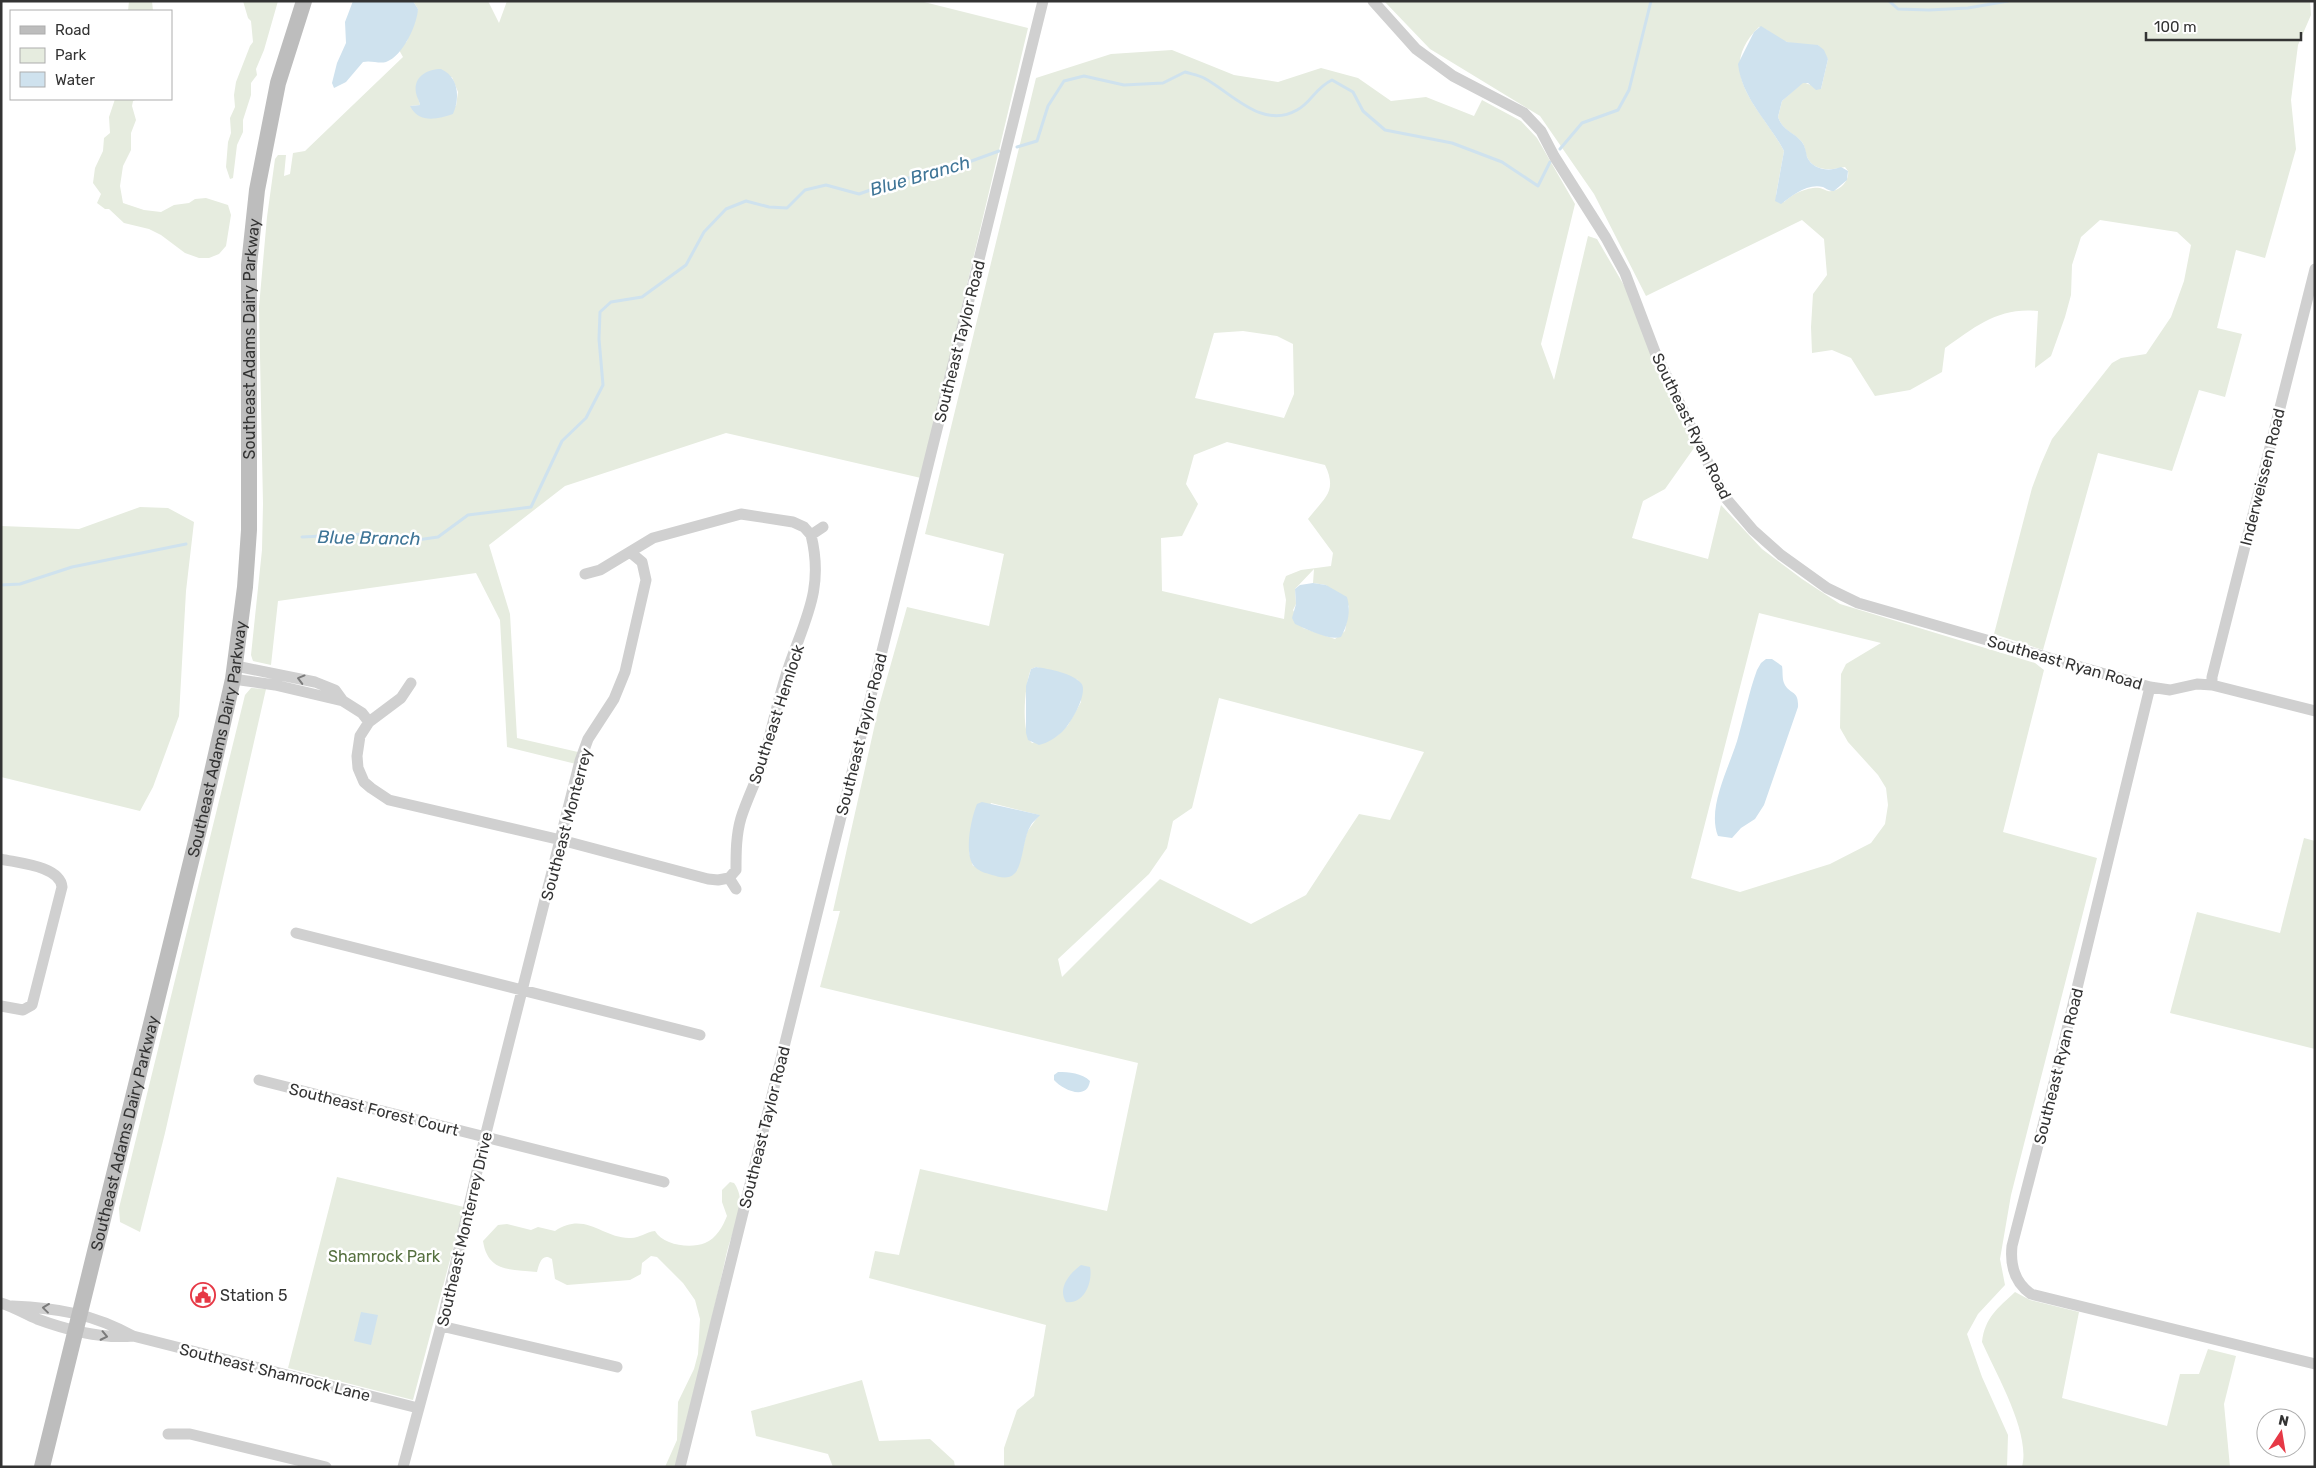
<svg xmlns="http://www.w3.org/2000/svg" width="2316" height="1468" font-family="Rubik,sans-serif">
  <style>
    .green { fill: #e6ecdf; fill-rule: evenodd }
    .water { fill: #cfe2ee }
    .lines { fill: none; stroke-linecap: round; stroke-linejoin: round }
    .stream { stroke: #cfe2ee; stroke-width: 3 }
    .street { stroke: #d0d0d0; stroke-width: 11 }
    .secondary { stroke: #bdbdbd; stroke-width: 16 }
    .oneway { stroke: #7a7a7a }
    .labels { text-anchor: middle; stroke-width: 5; stroke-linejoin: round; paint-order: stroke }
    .street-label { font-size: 16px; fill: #333; stroke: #fff }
    .park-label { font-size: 16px; fill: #56703f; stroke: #fff }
    .poi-label { font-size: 16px; fill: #333; stroke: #fff; text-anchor: start }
    .water-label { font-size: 18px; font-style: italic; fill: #3f7597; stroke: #fff }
  </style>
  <rect width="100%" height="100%" fill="#fff"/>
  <path class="green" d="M129 1H152L153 11H128Z
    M243 1H278L264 50 256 69 257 75 251 83V95L243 120V132L237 145 233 178 230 179 226 167 228 142 231 133 230 118 235 107 234 95 236 82 250 46 253 42 251 21 248 18Z
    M413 1H488L499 23 507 1H920L1028 28 921 478 726 433 565 486 489 545 510 614 517 738 578 752 576 764 507 747 500 620 476 573 278 601 271 665 253 661 251 655 262 550 263 504 259 307 267 217 275 159 278 155H286L284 176 290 174 293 153 305 151 403 57 399 50 407 41 418 9ZM452 77 458 92 456 106H410L420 105 416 90 417 83Z
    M1384 1H2310L2311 15 2298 45 2291 100 2296 149 2265 258 2236 250 2217 328 2242 334 2225 397 2199 390 2172 471 2098 453 2043 650 1994 634 2032 488 2041 464 2052 439 2112 363 2121 358 2146 354 2171 317 2184 281 2191 245 2177 232 2100 220 2081 237 2072 265 2071 295 2065 317 2051 356 2035 368 2038 311C1999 307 1976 326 1945 348L1942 372 1910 390 1875 396 1851 358 1832 350 1812 353 1811 327 1813 294 1827 275 1824 239 1802 220 1646 296 1594 194 1540 116 1430 49ZM1759 27C1769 29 1773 36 1782 40 1793 45 1807 45 1818 45L1828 59 1821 89 1803 82 1782 101 1778 117C1783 131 1793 132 1802 142 1805 146 1805 152 1807 157 1814 172 1831 170 1845 167L1848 171C1850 181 1838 193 1828 191 1822 189 1820 187 1813 188 1801 190 1793 194 1784 202L1776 195 1784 151C1763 110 1712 73 1759 27Z
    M1172 50 1234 75 1278 82 1321 68 1358 78 1391 101 1426 97 1474 116 1482 100 1521 121 1537 138 1575 204 1541 344 1554 380 1588 236 1597 239 1625 287 1694 448 1665 489 1643 501 1632 538 1708 559 1721 505 1762 549 1802 579 1840 604 2035 663 2044 670 2003 832 2097 858 2011 1195 2000 1259 2005 1285 1978 1314 1967 1334 1982 1377 2008 1435 2007 1467H1004V1448L1017 1410 1034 1396 1046 1325 869 1278 875 1251 899 1255 920 1169 1107 1211 1138 1063 820 987 840 911H833L879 706 907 607 989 626 1004 554 925 534 1036 78 1111 54ZM1243 331 1277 336 1293 344 1294 394 1284 418 1195 398 1214 333ZM1227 442 1325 465C1338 492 1324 498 1308 519L1333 553 1331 566 1301 570 1286 576 1283 584 1286 600 1284 619 1162 591 1161 538 1182 536 1198 504 1186 484 1194 455ZM1314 569 1313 583 1326 585 1349 606 1345 631 1335 639 1303 628 1293 610 1296 604 1295 589ZM1759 613 1881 643 1846 664 1841 674 1840 728 1848 742 1878 775 1886 788 1888 805 1885 824 1871 843 1830 864 1740 892 1691 878ZM1036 667 1078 680 1081 702 1068 725 1058 735 1032 743C1020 732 1025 683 1031 669ZM1219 698 1424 752 1390 820 1359 814 1306 895 1251 924 1160 879 1062 977 1058 959 1149 874 1167 848 1173 821 1192 808ZM991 803 1039 815 1027 832 1017 870 973 866 969 852Z
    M115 99H137L133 101 132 106 136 120 131 133V150L123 166 120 186 123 203 144 210 161 212 174 205 189 203 195 199 206 198 228 205 231 215 226 246 219 254 209 258H199L185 253 161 235 149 229 124 223 109 209H105L97 203 101 194 93 183 95 168 103 151 104 138 110 133 109 117Z
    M140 507 168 508 194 522 186 591 179 716 153 787 140 811 1 777V526L79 529Z
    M251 688 266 689 165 1133 140 1232 120 1222 119 1208 245 695Z
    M2304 838 2315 841V1049L2170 1013 2197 912 2280 933Z
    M337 1177 464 1207 413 1400 288 1368Z
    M730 1182 734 1183C738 1188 741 1198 740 1204 738 1222 730 1238 726 1256 711 1326 692 1397 675 1467H665L677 1440 678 1402 694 1369 698 1354 700 1319 695 1300 683 1283 657 1257 651 1256 642 1263 641 1274 630 1280 567 1285 555 1279 552 1259C542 1252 539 1264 537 1272 511 1269 488 1273 483 1241L498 1225 507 1224 531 1230 538 1227 555 1231C585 1211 602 1238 629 1238 639 1239 645 1232 655 1231 663 1245 690 1249 705 1243 716 1239 723 1226 727 1216L722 1202V1190Z
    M2015 1292 2030 1300 2079 1312 2062 1398 2167 1426 2180 1374H2199L2208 1349 2236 1356 2224 1404 2230 1467H2022C2031 1433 1996 1374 1982 1342 1985 1317 1998 1308 2015 1292Z
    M862 1380 879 1441 930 1439 954 1461 955 1467H833L828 1454 756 1436 751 1411Z"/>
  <path class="water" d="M353 1H413L418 9C417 25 403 56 386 62 379 64 371 60 363 62L346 82 334 88 332 83 337 63 346 43 345 22Z
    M1761 26 1787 42 1818 45 1824 50 1828 59 1821 89 1816 90 1808 83H1803L1782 101 1778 117C1783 131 1794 132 1802 142 1805 146 1806 152 1807 157 1813 170 1829 172 1841 167L1848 171 1847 180 1834 191C1829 191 1827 189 1823 187 1807 183 1792 196 1781 204L1775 201 1784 151C1769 122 1742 99 1738 64L1754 32Z
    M441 69C459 77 460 98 453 114 438 119 419 124 410 106L420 105C419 100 417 98 416 93 413 77 427 69 441 69Z
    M1313 583 1326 585 1347 597C1351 611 1348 624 1341 637 1330 641 1306 629 1295 624L1292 618 1296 604 1295 589 1300 585Z
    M1766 659H1772L1782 666C1783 671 1782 678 1784 683 1789 695 1799 689 1798 707L1764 805 1755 819 1741 828 1732 838 1718 836C1706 806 1732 763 1739 734 1745 713 1749 692 1757 670L1761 663Z
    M1036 667C1049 669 1072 673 1081 683 1089 692 1071 724 1062 732 1055 738 1048 743 1039 745L1028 740 1026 733V686L1031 669Z
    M982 802 1040 815C1037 819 1032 822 1030 827 1023 838 1023 867 1014 874 1008 880 999 877 992 875 986 873 980 872 975 867 963 856 971 818 977 804Z
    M1058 1072C1069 1072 1082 1073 1090 1081 1087 1101 1063 1090 1054 1080V1075Z
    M1081 1265 1090 1267C1093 1282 1084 1305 1066 1302 1057 1288 1070 1273 1081 1265Z
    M361 1312 378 1315 371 1345 354 1341Z"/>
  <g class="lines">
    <path class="stream" d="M1889 1 1898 9 1929 10 1968 8 2008 1
      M1017 147 1037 141 1048 106 1064 81 1084 76 1124 85 1163 83 1185 72C1191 74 1198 75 1204 78 1232 93 1262 130 1297 110 1311 103 1315 88 1332 80L1353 92 1363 111 1385 130 1452 143 1502 162 1538 186 1550 162
      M1560 149 1582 123 1618 110 1629 90 1651 1
      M302 537 365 534 410 541 438 537 468 515 531 507 562 441 586 418 603 385 599 339 600 312 611 302 642 297 686 265 704 232 726 209 746 201 769 207 787 208 805 190 826 185 859 194 896 181 955 167 999 151
      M1 585 20 584 72 567 186 544"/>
    <path class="street" d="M1373 1 1416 49 1453 76 1524 113 1541 131 1554 156 1606 238 1625 273 1655 352 1724 496 1753 530 1781 555 1827 588 1858 603 2150 687 2170 690 2197 684 2212 685 2315 711
      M811 535 823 527
      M585 574 600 570 653 538 741 514 793 522 804 527 811 535
      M236 666 315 682 335 690 343 701 362 713 369 722
      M233 679 275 685 343 701
      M411 683 401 698 369 722 360 736 357 756 358 768 364 782 371 788 389 800 561 840 708 879 718 880 729 878
      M2212 685V677L2315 269
      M2150 687 2055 1079 2012 1246C2010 1265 2014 1282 2031 1294L2315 1364
      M1 859C18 863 60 866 62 887L32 1005 23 1010 1 1006
      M729 878 736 870C736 853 736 835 741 818 748 796 759 776 765 754 773 724 779 695 789 666 806 617 824 588 811 535
      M729 878 736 889
      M296 933 700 1035
      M259 1080 664 1182
      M1 1303C14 1307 25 1314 37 1319 67 1330 102 1339 133 1336
      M12 1306C58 1308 93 1314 133 1336L418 1408
      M441 1326 617 1367
      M168 1434H190L326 1467
      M403 1467 441 1326 485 1137 580 761 588 739 614 699 625 672 646 580 642 562 630 552
      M680 1467 1043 1"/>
    <path class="secondary" id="s1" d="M42 1467 200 825 233 679 245 587 249 530V265L257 190 278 83 304 1"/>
  </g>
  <defs><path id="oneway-chevron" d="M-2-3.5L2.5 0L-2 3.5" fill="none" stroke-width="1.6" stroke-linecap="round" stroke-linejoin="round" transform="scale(1.25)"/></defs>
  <g class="oneway">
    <use href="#oneway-chevron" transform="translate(301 679) rotate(-165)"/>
    <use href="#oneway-chevron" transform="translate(46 1308) rotate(-173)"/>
    <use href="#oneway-chevron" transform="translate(104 1336) rotate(12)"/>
  </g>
  <defs>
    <symbol id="civic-ring" viewBox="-11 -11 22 22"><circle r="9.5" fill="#fff" stroke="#e63946" stroke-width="1.5"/><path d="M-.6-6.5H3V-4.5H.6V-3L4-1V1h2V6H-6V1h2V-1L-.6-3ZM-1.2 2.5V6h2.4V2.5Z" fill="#e63946"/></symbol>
  </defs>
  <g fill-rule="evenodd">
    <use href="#civic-ring" x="189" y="1281" width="28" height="28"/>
  </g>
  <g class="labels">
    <g class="street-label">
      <text dy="6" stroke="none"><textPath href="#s1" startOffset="1152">Southeast Adams Dairy Parkway</textPath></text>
      <text transform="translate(959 341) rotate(-76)" y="6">Southeast Taylor Road</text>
      <text transform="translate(1692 426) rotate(64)" y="6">Southeast Ryan Road</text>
      <text transform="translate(2262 477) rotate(-76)" y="6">Inderweissen Road</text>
      <text transform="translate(2065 662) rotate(16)" y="6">Southeast Ryan Road</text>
      <text transform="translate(776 714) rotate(-72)" y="6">Southeast Hemlock</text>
      <text transform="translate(861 734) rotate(-76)" y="6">Southeast Taylor Road</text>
      <text dy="6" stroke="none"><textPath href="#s1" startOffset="749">Southeast Adams Dairy Parkway</textPath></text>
      <text transform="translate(566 824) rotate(-75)" y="6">Southeast Monterrey</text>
      <text transform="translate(2058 1066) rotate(-76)" y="6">Southeast Ryan Road</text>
      <text transform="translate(374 1109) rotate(14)" y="6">Southeast Forest Court</text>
      <text transform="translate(764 1127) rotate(-76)" y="6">Southeast Taylor Road</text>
      <text dy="6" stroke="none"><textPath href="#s1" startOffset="344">Southeast Adams Dairy Parkway</textPath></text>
      <text transform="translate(464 1229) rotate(-77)" y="6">Southeast Monterrey Drive</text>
      <text transform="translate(275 1372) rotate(14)" y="6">Southeast Shamrock Lane</text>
    </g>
    <g class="park-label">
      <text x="384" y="1262">Shamrock Park</text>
    </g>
    <g class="poi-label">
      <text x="220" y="1301">Station 5</text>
    </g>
    <g class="water-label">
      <text transform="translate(920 176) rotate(-16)" y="6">Blue Branch</text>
      <text transform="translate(369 538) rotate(1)" y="6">Blue Branch</text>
    </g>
  </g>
  <rect width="2316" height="1468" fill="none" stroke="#333333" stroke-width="5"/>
  <rect x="10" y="10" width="162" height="90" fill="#ffffff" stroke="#adadad"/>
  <rect x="20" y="26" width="25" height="8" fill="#bdbdbd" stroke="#adadad"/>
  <text x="55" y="35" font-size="15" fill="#333333">Road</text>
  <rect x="20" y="48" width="25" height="15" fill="#e6ecdf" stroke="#adadad"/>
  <text x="55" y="60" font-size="15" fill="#333333">Park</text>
  <rect x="20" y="72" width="25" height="15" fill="#cfe2ee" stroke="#adadad"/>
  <text x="55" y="85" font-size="15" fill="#333333">Water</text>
  <g transform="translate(2281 1433) rotate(12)"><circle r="24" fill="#ffffff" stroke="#adadad"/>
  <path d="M0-4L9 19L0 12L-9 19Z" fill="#e63946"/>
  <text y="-8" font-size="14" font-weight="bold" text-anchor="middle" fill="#333333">N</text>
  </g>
  <path d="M2146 32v8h155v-8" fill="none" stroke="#333333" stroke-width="2.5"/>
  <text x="2154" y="32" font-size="15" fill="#333333" stroke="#ffffff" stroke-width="4" paint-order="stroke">100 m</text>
</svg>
